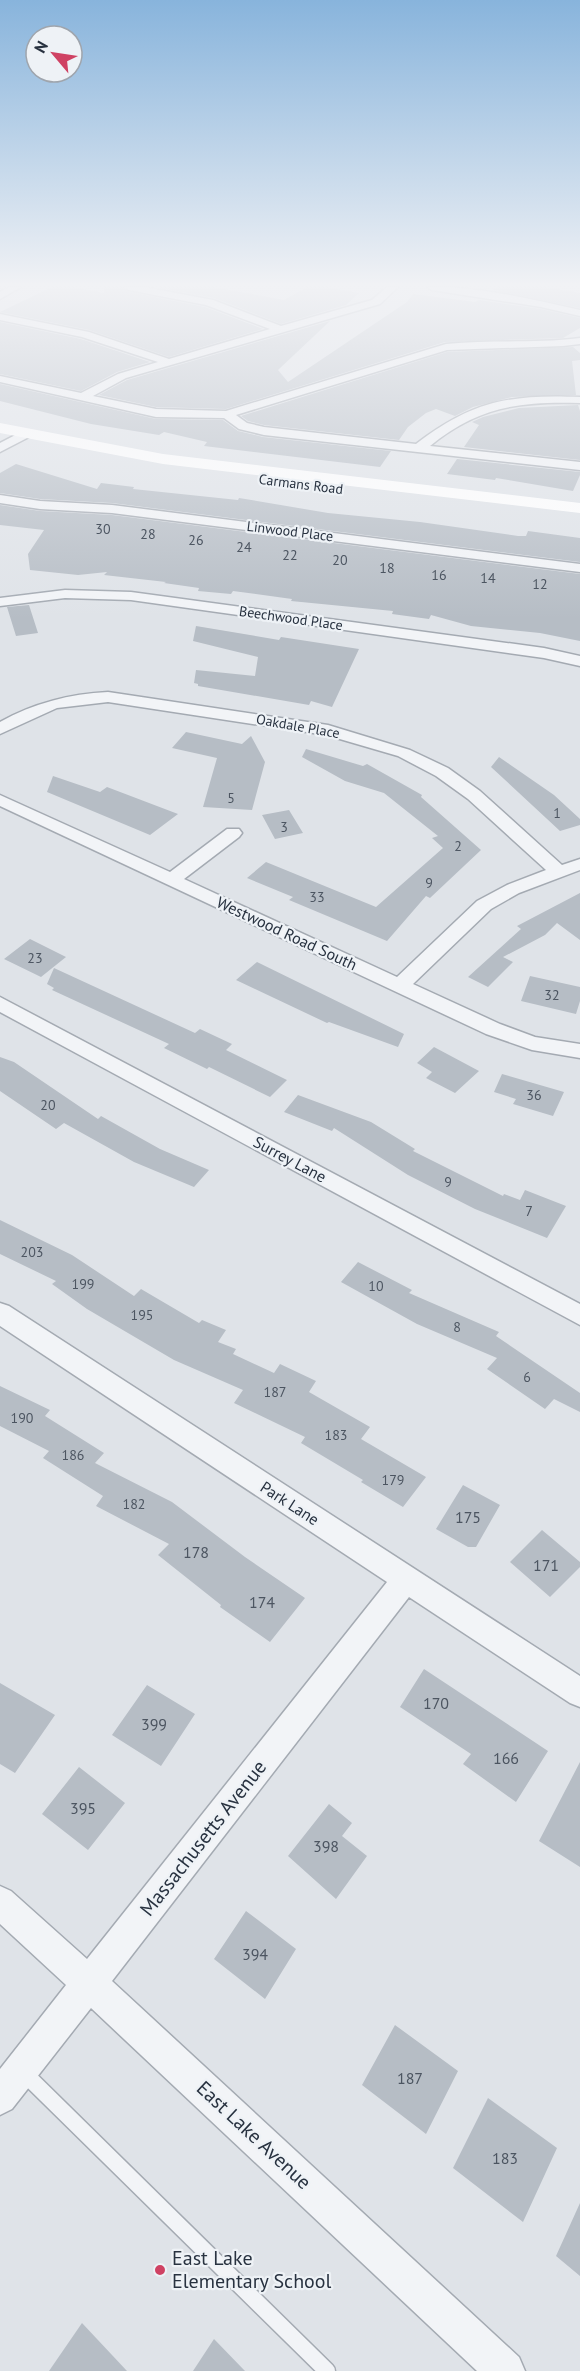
<svg xmlns="http://www.w3.org/2000/svg" width="580" height="2371" font-family="'PT Sans',sans-serif">
  <style>
    .building { fill: #b6bdc5 }
    .lines { fill: none; stroke-linecap: round; stroke-linejoin: round }
    .lane-casing { stroke: #a4aab2; stroke-width: 19 }
    .street-casing { stroke: #a4aab2; stroke-width: 3 }
    .lane { stroke: #f2f4f7; stroke-width: 16 }
    .street { fill: #f2f4f7; fill-rule: evenodd }
    .secondary { fill: #fff; fill-rule: evenodd }
    .poi-dot { fill: #cf4263; stroke: #eef2f6; stroke-width: 2 }
    .labels { text-anchor: middle; stroke-width: 4.5; stroke-linejoin: round; paint-order: stroke }
    .far-street-label { font-size: 14px; fill: #283240; stroke: #eef2f6 }
    .number-label { font-size: 14px; fill: #4c5561 }
    .street-label { font-size: 16px; fill: #283240; stroke: #eef2f6 }
    .near-number-label { font-size: 16px; fill: #4c5561 }
    .near-street-label { font-size: 20px; fill: #283240; stroke: #eef2f6 }
    .near-poi-label { font-size: 20px; fill: #283240; stroke: #eef2f6; text-anchor: start }
  </style>
  <rect width="100%" height="100%" fill="#dfe3e8"/>
  <path class="building" d="M52 287H73L104 293V287H122L129 292 205 307 263 329 169 357 89 330 0 312Z
    M156 287H213L284 300 307 287H326L359 293 346 305 281 324 214 298Z
    M497 287H546L580 293V308L493 290Z
    M413 294 475 302 479 300 541 309 580 318V328L563 338 445 342 226 409 156 407 99 395 127 380 330 321 278 370 288 382 407 302Z
    M0 322 81 339 150 362 117 372 81 391 0 374Z
    M573 347 580 353V360L572 361 576 395 512 397 473 407 455 416 436 409 426 413 408 427 399 440 264 425 248 421 241 416 447 352Z
    M0 384 156 419 223 420 238 431 263 437 391 451 380 467 204 446 207 442 164 432 159 435 91 424 0 401Z
    M578 405 580 411V460L464 447 479 425 472 422 483 417 519 408Z
    M457 459 580 472V475L573 491 496 478 495 480 447 474Z
    M16 464 97 489 101 483 134 487 133 489 238 500 239 498 328 513 420 522 518 536H526L528 531 580 538V562L112 503 40 499 0 493V473Z
    M0 505 40 511 112 515 580 574V641L540 633 471 626 431 615 429 619 392 614 393 611 291 601 292 599 233 591 231 594 198 591 199 588 164 583 166 582 104 575 107 572 78 575 30 570 28 554 44 530 0 525Z
    M29 605 38 633 16 636 7 607Z
    M196 626 279 640 281 637 359 649 332 707 311 701 309 705 198 686V684L194 683 196 670 255 676 258 657 193 641Z
    M186 732 242 744 251 736 265 762 252 810 203 807 217 758 172 748Z
    M306 749 363 766 367 764 422 795 421 797 481 850 430 898 426 896 387 941 289 900 293 897 247 878 266 862 376 907 443 848 432 838 438 836 384 793 345 781 302 757Z
    M499 757 554 795 580 819V825L560 831 491 767Z
    M53 776 100 792 107 787 178 814 150 835 47 792Z
    M289 810 303 833 275 839 262 815Z
    M580 893V940L557 923 545 935 503 957 513 962 488 987 468 977 521 929 517 926Z
    M30 939 66 957 41 977 4 959Z
    M257 962 404 1034 398 1047 329 1022 327 1023 236 980Z
    M54 968 195 1033 200 1029 232 1044 226 1050 287 1080 270 1097 209 1067 207 1069 164 1048 169 1044 52 990 54 988 47 984Z
    M530 976 580 987V1001L576 1014 521 1001Z
    M434 1047 479 1071 455 1093 426 1078 432 1072 417 1063Z
    M0 1057 14 1062 98 1119 101 1116 160 1149 209 1170 194 1187 134 1162 64 1123 56 1129 0 1091Z
    M502 1074 564 1092 553 1116 513 1104 516 1099 494 1092Z
    M298 1095 371 1122 415 1149 413 1151 503 1196 504 1194 520 1200 525 1190 566 1206 547 1238 475 1209 408 1175 334 1128 332 1131 284 1112Z
    M0 1220 72 1255 134 1296 141 1289 199 1323 202 1320 226 1330 218 1342 236 1349 233 1354 274 1373 280 1364 316 1381 309 1392 370 1427 361 1439 426 1477 403 1507 361 1482 363 1480 301 1443 305 1437 234 1403 243 1390 174 1360 87 1309 52 1284 56 1281 0 1254Z
    M358 1262 412 1290 409 1293 499 1332 496 1336 580 1393V1412L554 1399 545 1409 487 1369 497 1358 417 1324 341 1282Z
    M0 1386 50 1410 45 1416 104 1453 95 1463 172 1502 245 1557 305 1598 270 1642 220 1607 221 1605 158 1555 169 1544 96 1506 103 1496 43 1458 49 1451 0 1426Z
    M463 1485 500 1505 476 1547H468L436 1529Z
    M542 1530 580 1562V1567L550 1597 510 1562Z
    M424 1669 548 1751 516 1802 463 1764 471 1754 400 1707Z
    M0 1683 55 1715 15 1773 0 1764Z
    M147 1685 195 1714 161 1766 112 1735Z
    M580 1762V1867L539 1841Z
    M79 1767 125 1803 88 1850 42 1814Z
    M329 1804 352 1823 342 1836 367 1856 336 1899 288 1856Z
    M246 1911 296 1949 265 1999 214 1959Z
    M395 2025 458 2071 426 2134 362 2085Z
    M488 2098 557 2148 523 2222 453 2168Z
    M580 2203V2276L556 2256Z
    M82 2323 127 2371H49Z
    M214 2339 245 2371H193Z"/>
  <g class="lines">
    <defs>
      <path id="lane" d="M24 2073 327 2371"/>
      <path id="street" d="M9 287H21L0 299V292Z
        M124 287H144L213 300 281 326 372 300 387 287H398L380 304 126 378 93 396 156 409 226 411 446 344C491 339 535 344 580 338V344L563 346 447 350 236 415 247 423 264 427 416 444C472 401 510 394 580 397V403C520 401 477 407 430 446L580 462V470L264 435 239 429 224 418 156 417 0 382V376L81 393 118 374 158 362 82 337 0 320V314L89 332 169 359 270 329 206 305 129 290Z
        M427 287C478 286 531 299 580 310V316L541 307 432 290Z
        M25 430 29 431V437L0 452V443Z
        M0 495 40 501 112 505 580 564V572L112 513 40 509 0 503Z
        M65 590 131 592 544 648 580 656V666L544 658 131 600 65 598 0 606V598Z
        M108 692 328 725 410 750 448 768 480 791 562 865 580 859V870L519 893 491 909 413 984 500 1024 535 1037 580 1044V1058L532 1050 486 1034 0 806V795L170 872 227 829H239L242 833 239 837 184 879 397 977 477 901 507 885 546 870 468 799 436 776 398 756 326 735 108 702 57 708 0 734V722C34 703 69 694 108 692Z
        M0 997 580 1304V1325L0 1012Z
        M0 1303 9 1306 580 1676V1707L570 1703 409 1597 112 1981 519 2357 525 2371H477L91 2008 12 2109 0 2115V2069L66 1985 0 1924V1886L11 1891 87 1959 387 1582 0 1326Z"/>
    </defs>
    <use href="#lane" class="lane-casing"/>
    <use href="#street" class="street-casing"/>
    <use href="#lane" class="lane"/>
    <use href="#street" class="street"/>
    <path class="secondary" d="M0 423 163 454 580 503V513L163 464 0 433Z"/>
  </g>
  <linearGradient id="sky" x2="0" y2="1"><stop stop-color="#88b4dc"/><stop offset="0.46" stop-color="#f1f2f5"/><stop offset="1" stop-color="#f1f2f5" stop-opacity="0"/></linearGradient>
  <rect width="580" height="619" fill="url(#sky)"/>
  <circle class="poi-dot" cx="160" cy="2270" r="6"/>
  <g class="labels">
    <g class="far-street-label">
      <text transform="translate(301 484) rotate(7)" y="5">Carmans Road</text>
      <text transform="translate(290 531) rotate(7)" y="5">Linwood Place</text>
      <text transform="translate(291 618) rotate(8)" y="5">Beechwood Place</text>
      <text transform="translate(298 726) rotate(10)" y="5">Oakdale Place</text>
    </g>
    <g class="number-label">
      <text x="103" y="534">30</text>
      <text x="148" y="539">28</text>
      <text x="196" y="545">26</text>
      <text x="244" y="552">24</text>
      <text x="290" y="560">22</text>
      <text x="340" y="565">20</text>
      <text x="387" y="573">18</text>
      <text x="439" y="580">16</text>
      <text x="488" y="583">14</text>
      <text x="540" y="589">12</text>
      <text x="231" y="803">5</text>
      <text x="557" y="818">1</text>
      <text x="284" y="832">3</text>
      <text x="458" y="851">2</text>
      <text x="429" y="888">9</text>
      <text x="317" y="902">33</text>
      <text x="35" y="963">23</text>
      <text x="552" y="1000">32</text>
      <text x="534" y="1100">36</text>
      <text x="48" y="1110">20</text>
      <text x="448" y="1187">9</text>
      <text x="529" y="1216">7</text>
      <text x="32" y="1257">203</text>
      <text x="83" y="1289">199</text>
      <text x="376" y="1291">10</text>
      <text x="142" y="1320">195</text>
      <text x="457" y="1332">8</text>
      <text x="527" y="1382">6</text>
      <text x="275" y="1397">187</text>
      <text x="22" y="1423">190</text>
      <text x="336" y="1440">183</text>
      <text x="73" y="1460">186</text>
      <text x="393" y="1485">179</text>
      <text x="134" y="1509">182</text>
    </g>
    <g class="street-label">
      <text transform="translate(287 933) rotate(25)" y="6">Westwood Road South</text>
      <text transform="translate(290 1159) rotate(28)" y="6">Surrey Lane</text>
      <text transform="translate(290 1503) rotate(33)" y="6">Park Lane</text>
    </g>
    <g class="near-number-label">
      <text x="468" y="1523">175</text>
      <text x="196" y="1558">178</text>
      <text x="546" y="1571">171</text>
      <text x="262" y="1608">174</text>
      <text x="436" y="1709">170</text>
      <text x="154" y="1730">399</text>
      <text x="506" y="1764">166</text>
      <text x="83" y="1814">395</text>
      <text x="326" y="1852">398</text>
      <text x="255" y="1960">394</text>
      <text x="410" y="2084">187</text>
      <text x="505" y="2164">183</text>
    </g>
    <g class="near-street-label">
      <text transform="translate(203 1838) rotate(-52)" y="7">Massachusetts Avenue</text>
      <text transform="translate(254 2135) rotate(43)" y="7">East Lake Avenue</text>
    </g>
    <g class="near-poi-label">
      <text x="172" y="2265">East Lake<tspan x="172" dy="23">Elementary School</tspan></text>
    </g>
  </g>
  <g transform="translate(54 54) rotate(299)"><circle r="28" fill="#eef2f6" stroke="#9fa5ad" stroke-width="1.5"/>
  <path d="M0-4.5L10 22L0 15L-10 22Z" fill="#cf4263"/>
  <text y="-9" font-size="16" font-weight="bold" text-anchor="middle" fill="#283240">N</text>
  </g>
</svg>
